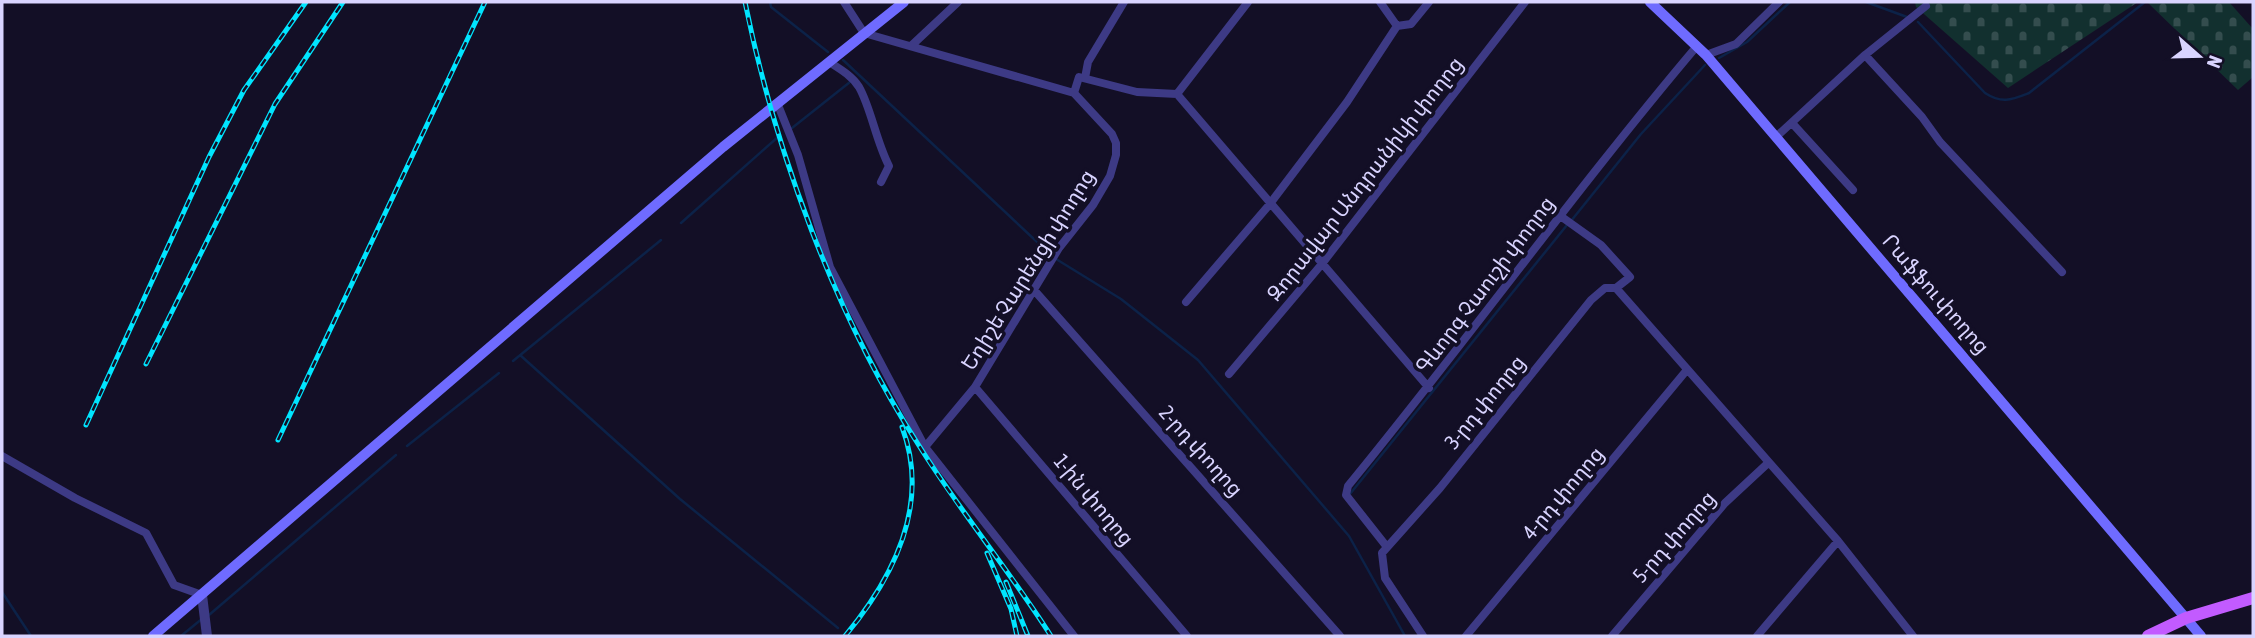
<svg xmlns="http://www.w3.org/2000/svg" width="2255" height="638" font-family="'Asap Condensed','Noto Sans Armenian',sans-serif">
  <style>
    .cemetery { fill: url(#cemetery-stones) }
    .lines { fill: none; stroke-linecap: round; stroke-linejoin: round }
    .stream { stroke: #0c2248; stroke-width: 2.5 }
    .minor { stroke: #3d3a85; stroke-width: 8 }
    .tertiary { stroke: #3d3a85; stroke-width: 10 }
    .secondary { stroke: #6f6bff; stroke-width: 10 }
    .primary { stroke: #c25bff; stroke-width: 12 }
    .rail-casing { stroke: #00e5ff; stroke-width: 5 }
    .rail { stroke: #130f26; stroke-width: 2.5; stroke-dasharray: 8; stroke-linecap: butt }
    .labels { text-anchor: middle; stroke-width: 7; stroke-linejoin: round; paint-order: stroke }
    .street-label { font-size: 21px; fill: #d9d4ff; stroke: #130f26 }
  </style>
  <defs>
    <pattern id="cemetery-stones" width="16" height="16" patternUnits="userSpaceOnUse" patternTransform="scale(1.75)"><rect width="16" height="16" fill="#12302f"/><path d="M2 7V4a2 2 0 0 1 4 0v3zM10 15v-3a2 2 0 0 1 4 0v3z" fill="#344d4e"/></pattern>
  </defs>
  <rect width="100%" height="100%" fill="#130f26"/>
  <path class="cemetery" d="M1915 2H2138L2008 88 1916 7Z
    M2147 2H2229L2253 29V77L2238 90Z"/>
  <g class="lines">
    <path class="stream" d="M770 2 771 7 828 52
      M1866 2 1907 17
      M1918 22 1985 93C2002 104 2011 100 2029 93L2145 2
      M1719 58 1747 42 1790 2
      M843 60 1051 255
      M792 128 850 82
      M1571 221 1641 134 1705 65
      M681 223 778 137
      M1056 259 1121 299 1198 360 1349 536 1405 636
      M520 355 680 499 838 628
      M513 361 661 240
      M407 446 499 373
      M1350 494 1567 225
      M2 592 31 636
      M209 615 396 455
      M181 636 203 618"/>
    <path class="minor" d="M844 2 864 33 1074 93 1112 134 1116 143V155L1110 176 1093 205 1059 248 975 387 925 447
      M1380 2 1397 26
      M911 46 958 2
      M1706 55 1736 44 1779 2
      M1865 55 1922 117 1940 142 2062 272
      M829 62C840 69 852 76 859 87 871 108 876 141 889 166L881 182
      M1085 78 1088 62 1124 2
      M1074 93 1079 77 1137 92 1177 94
      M1177 94 1429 388
      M1177 94 1248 2
      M778 105 798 155 830 267 925 447 1074 636
      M1792 123 1853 190
      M1777 136 1865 55 1926 6
      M1559 215 1601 245 1630 277 1616 288
      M1616 288 1838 541 1913 636
      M1034 290 1340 636
      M1186 302 1269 205 1347 102 1397 26 1411 24 1429 2
      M1229 374 1321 265 1525 2
      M975 387 1187 636
      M2 456 75 498 146 533 174 585 202 595
      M1387 547 1346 495 1348 486C1467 341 1576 189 1697 46
      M1423 636 1385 578 1382 553 1440 488 1591 300 1605 288H1616
      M1466 636 1686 371
      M1612 636 1725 503 1767 464
      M1757 636 1838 541"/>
    <path class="tertiary" d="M202 595 207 636"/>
    <path class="secondary" d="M1650 2 1706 55 2201 636
      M153 636 723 147 904 2"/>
    <path class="primary" d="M2148 636 2186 618 2253 598"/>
    <defs>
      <path id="rail" d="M745 2C775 151 835 315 918 444 959 510 1009 570 1051 636
        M146 364 275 104 343 2
        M86 425 209 157 244 90 306 2
        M278 440 485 2
        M987 553 1011 609 1017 636
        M1006 582 1028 636
        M845 636C894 577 931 504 902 427"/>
    </defs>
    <use href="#rail" class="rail-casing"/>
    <use href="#rail" class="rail"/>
  </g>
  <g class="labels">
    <g class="street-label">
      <text transform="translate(1365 179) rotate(-52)" y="7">Զորավար Անդրանիկի փողոց</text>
      <text transform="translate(1028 270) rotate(-58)" y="7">Եղիշե Չարենցի փողոց</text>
      <text transform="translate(1485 285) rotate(-53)" y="7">Գևորգ Չաուշի փողոց</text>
      <text transform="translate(1936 294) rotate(49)" y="7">Րաֆֆու փողոց</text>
      <text transform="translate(1485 402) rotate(-51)" y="7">3-րդ փողոց</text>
      <text transform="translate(1201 451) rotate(48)" y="7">2-րդ փողոց</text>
      <text transform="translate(1563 493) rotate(-50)" y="7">4-րդ փողոց</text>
      <text transform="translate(1094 500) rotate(50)" y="7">1-ին փողոց</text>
      <text transform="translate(1674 537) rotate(-49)" y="7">5-րդ փողոց</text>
    </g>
  </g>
  <rect width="2255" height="638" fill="none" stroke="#d9d4ff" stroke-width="7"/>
  <g transform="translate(2199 56) rotate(110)" stroke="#130f26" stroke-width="5" paint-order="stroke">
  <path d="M0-5L12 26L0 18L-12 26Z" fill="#d9d4ff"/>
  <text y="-10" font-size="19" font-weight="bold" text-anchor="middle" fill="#d9d4ff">N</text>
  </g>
</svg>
